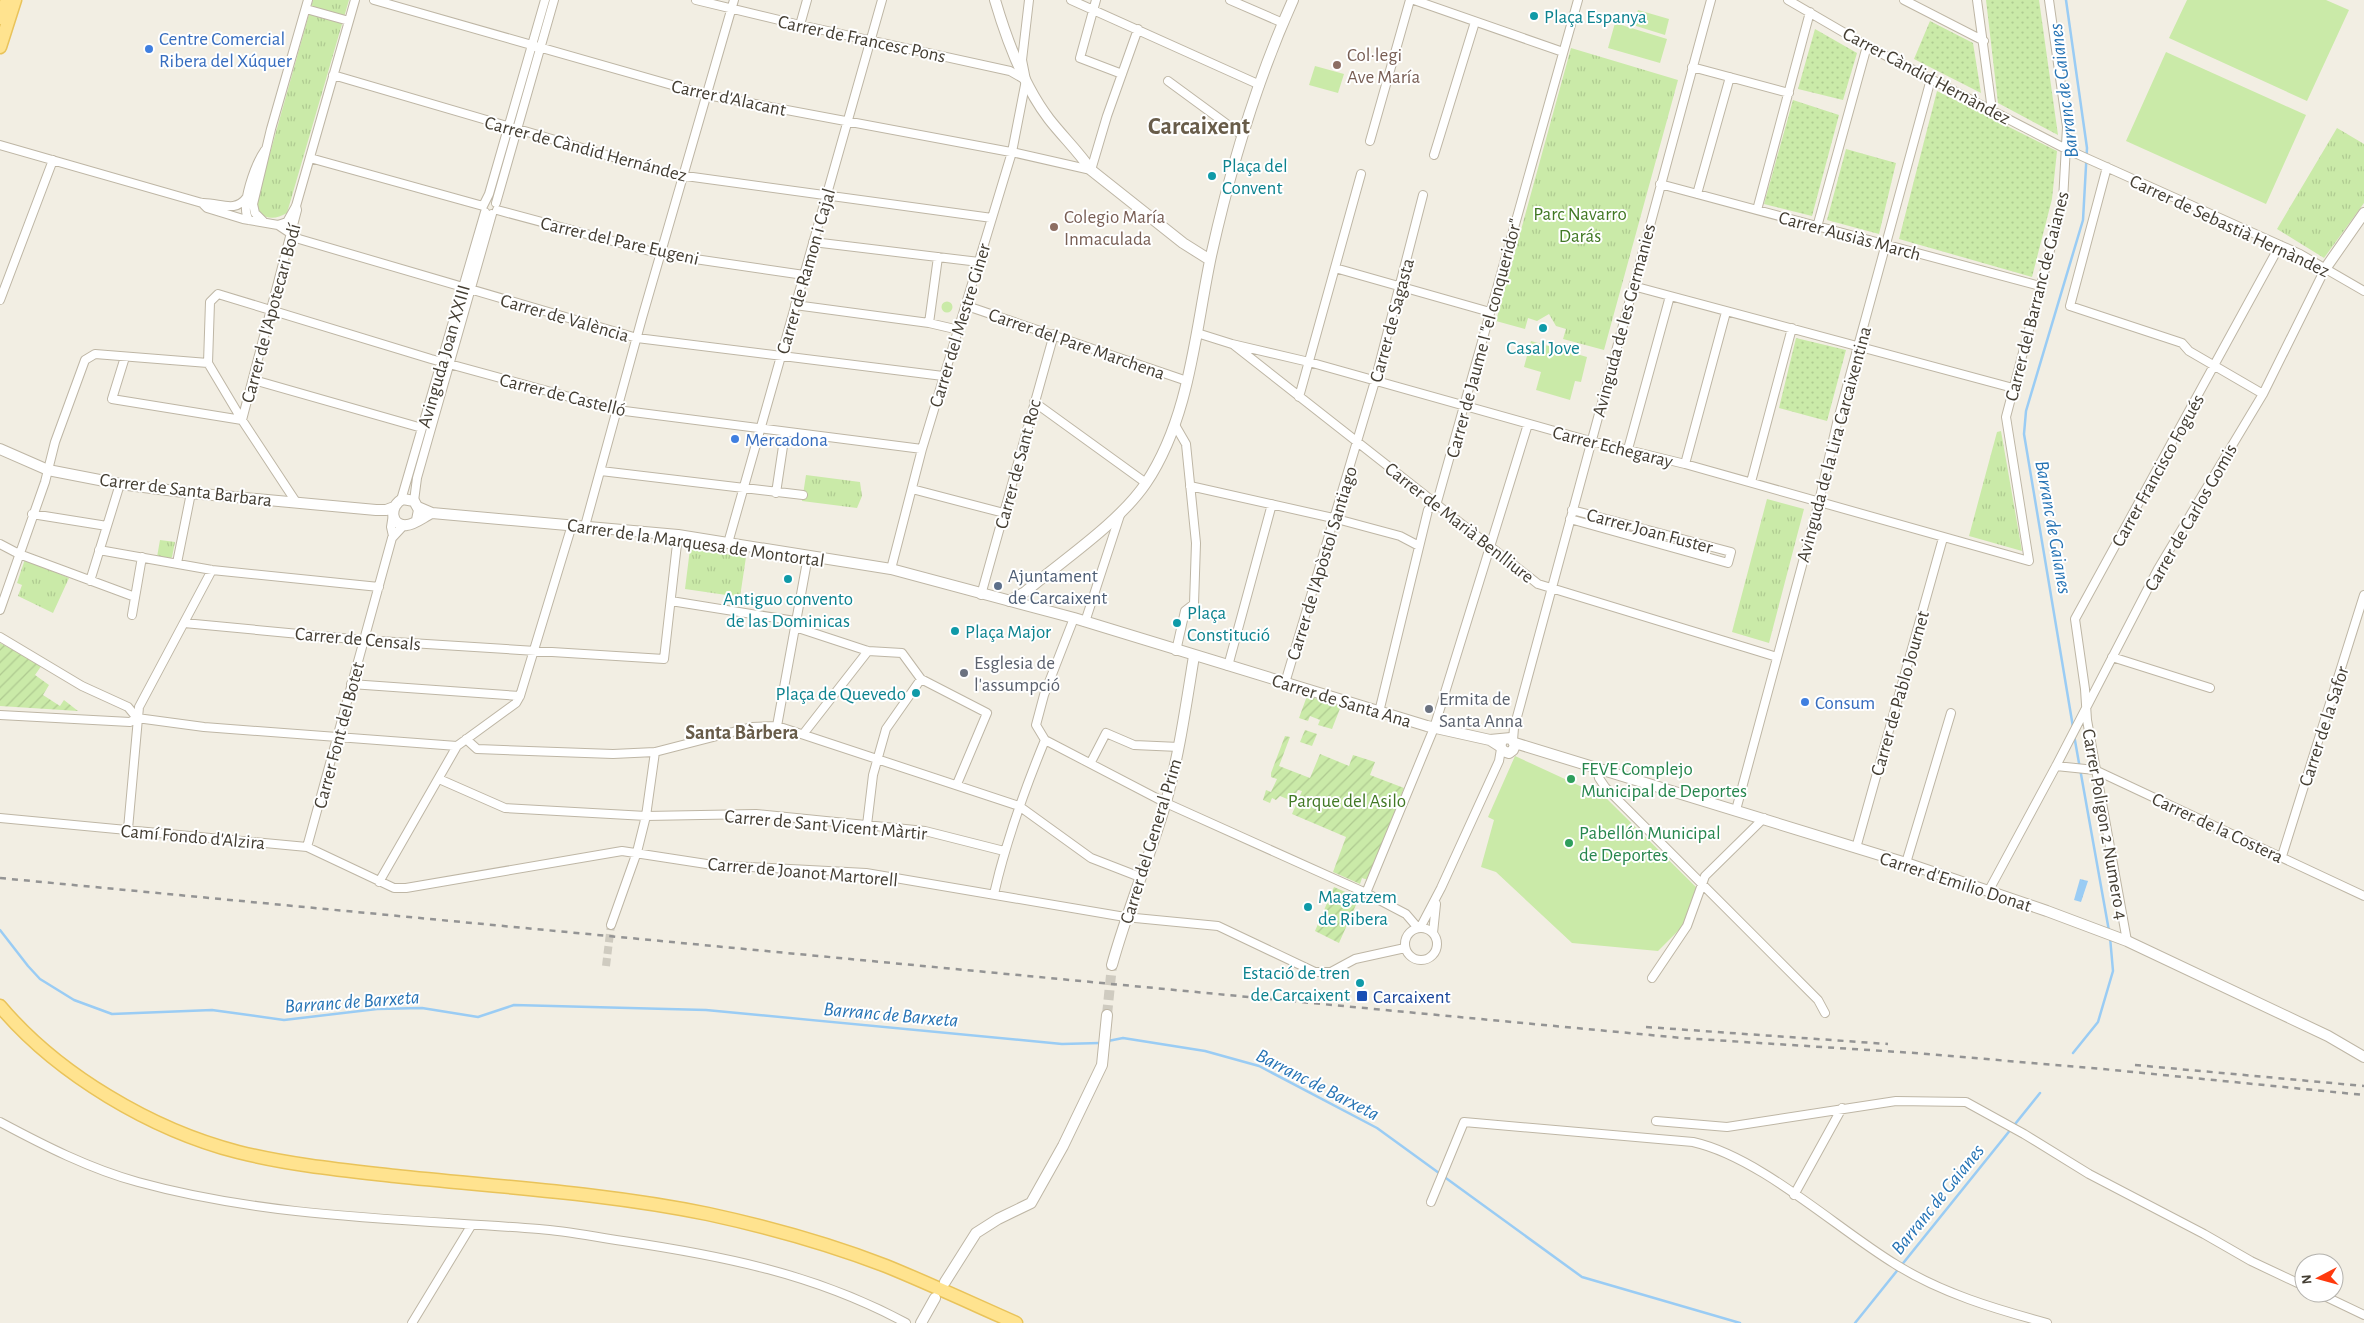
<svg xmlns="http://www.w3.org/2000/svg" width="2364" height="1323" font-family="'Alegreya Sans',sans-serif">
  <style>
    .grass { fill: url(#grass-dots) }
    .park { fill: url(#park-tufts) }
    .garden { fill: url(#garden-furrows) }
    .pitch { fill: #caeaa8 }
    .water { fill: url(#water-ripples) }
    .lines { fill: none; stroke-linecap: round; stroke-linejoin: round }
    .stream { stroke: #9accf4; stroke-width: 2.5 }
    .minor-tunnel { stroke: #cfcbc0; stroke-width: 8; stroke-dasharray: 8 4; stroke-linecap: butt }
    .tertiary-tunnel { stroke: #cfcbc0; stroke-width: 10; stroke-dasharray: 10 5; stroke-linecap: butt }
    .minor-casing { stroke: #beb6a5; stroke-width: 10 }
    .tertiary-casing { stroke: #beb6a5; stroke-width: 12 }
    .primary-casing { stroke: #e9c35a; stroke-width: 15 }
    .minor { stroke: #fff; stroke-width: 8 }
    .tertiary { stroke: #fff; stroke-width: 10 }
    .primary { stroke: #ffe38f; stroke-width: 12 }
    .rail { stroke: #949494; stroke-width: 2.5; stroke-dasharray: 6 6; stroke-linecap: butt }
    .culture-dot { fill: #0f9aa8; stroke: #fff; stroke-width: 2 }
    .shop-dot { fill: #3f7fe0; stroke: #fff; stroke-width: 2 }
    .education-dot { fill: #8d6e63; stroke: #fff; stroke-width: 2 }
    .service-dot { fill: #5c6f8a; stroke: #fff; stroke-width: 2 }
    .worship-dot { fill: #6b7280; stroke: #fff; stroke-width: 2 }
    .leisure-dot { fill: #2e9e5b; stroke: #fff; stroke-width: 2 }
    .transit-dot { fill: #1a4fb4; stroke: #fff; stroke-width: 2 }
    .labels { text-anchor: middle; stroke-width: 4; stroke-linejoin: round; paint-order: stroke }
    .culture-label { font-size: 19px; fill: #0d838f; stroke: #fff; text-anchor: start }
    .shop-label { font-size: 19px; fill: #366cbe; stroke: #fff; text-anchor: start }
    .street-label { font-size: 19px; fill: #443e33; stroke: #fff }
    .education-label { font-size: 19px; fill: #785e54; stroke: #fff; text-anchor: start }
    .park-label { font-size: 19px; fill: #417824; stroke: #fff }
    .service-label { font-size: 19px; fill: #4e5e75; stroke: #fff; text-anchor: start }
    .worship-label { font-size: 19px; fill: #5b616d; stroke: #fff; text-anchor: start }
    .leisure-label { font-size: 19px; fill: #27864d; stroke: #fff; text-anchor: start }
    .transit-label { font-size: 19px; fill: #164399; stroke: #fff; text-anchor: start }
    .water-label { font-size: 20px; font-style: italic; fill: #2774b5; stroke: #fff }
    .neighbourhood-label { font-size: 20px; font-weight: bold; fill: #685c49; stroke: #fff }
    .district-label { font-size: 24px; font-weight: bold; fill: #685c49; stroke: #fff }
  </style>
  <defs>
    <pattern id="grass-dots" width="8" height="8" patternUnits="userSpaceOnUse" patternTransform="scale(1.25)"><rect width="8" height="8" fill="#caeaa8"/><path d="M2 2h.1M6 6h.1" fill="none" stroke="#afca91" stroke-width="1.8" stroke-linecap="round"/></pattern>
    <pattern id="park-tufts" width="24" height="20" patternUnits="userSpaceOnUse" patternTransform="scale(1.25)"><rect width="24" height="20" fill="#caeaa8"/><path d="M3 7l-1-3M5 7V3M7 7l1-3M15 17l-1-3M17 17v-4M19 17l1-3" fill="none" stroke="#afca91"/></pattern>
    <pattern id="garden-furrows" width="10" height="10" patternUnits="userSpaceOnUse" patternTransform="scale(1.25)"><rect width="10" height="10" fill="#caeaa8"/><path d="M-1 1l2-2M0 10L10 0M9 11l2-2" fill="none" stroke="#afca91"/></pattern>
    <pattern id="water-ripples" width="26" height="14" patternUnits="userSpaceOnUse" patternTransform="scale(1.25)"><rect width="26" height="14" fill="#9accf4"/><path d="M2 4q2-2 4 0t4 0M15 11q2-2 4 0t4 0" fill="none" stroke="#7fa7c6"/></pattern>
  </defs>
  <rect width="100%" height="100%" fill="#f2eee3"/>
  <path class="grass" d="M1986 0H2039L2058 135 1998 103Z
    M1930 21 1973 43 1981 93 1914 59Z
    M1815 29 1857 53 1843 100 1798 89Z
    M1937 91 2057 151 2052 199 2032 277 1899 239Z
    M1793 100 1839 115 1812 216 1764 204Z
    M1846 149 1896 163 1879 234 1827 220Z
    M1796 338 1846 350 1827 421 1779 408Z"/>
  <path class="park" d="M313 0H349L287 213C276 219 268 220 258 212L256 203Z
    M1571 48 1678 80 1604 350 1563 339 1566 329 1556 326 1549 314 1537 321 1528 318 1525 329 1496 321Z
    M2337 128 2364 144V203L2324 258 2277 229Z
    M941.5 307a5.5 5.5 0 1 1 11 0a5.5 5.5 0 1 1-11 0Z
    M2001 431 2022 551 1969 536 1997 432Z
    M806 475 860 482 862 496 857 508 802 501Z
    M1767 499 1804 509 1769 643 1732 632Z
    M160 540 175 542 172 557 170 559 157 557Z
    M690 549 746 557 740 597 685 589Z
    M25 559 69 578 53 613 18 596 22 585 17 583Z"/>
  <path class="garden" d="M0 643 42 665 35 675 49 685 43 695 60 706 64 700 78 711 0 706Z
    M1307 696 1341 706 1332 729 1318 725 1320 720 1310 716 1308 721 1299 718Z
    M1305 730 1317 734 1312 746 1300 742Z
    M1285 736 1290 737 1279 766 1310 778 1320 754 1349 766 1353 755 1375 762 1370 775 1404 788 1368 880 1362 878 1360 884 1333 872 1346 837 1292 814 1302 791 1298 790 1292 801 1280 796 1276 800 1272 798 1270 803 1263 800 1266 790 1271 792 1277 779 1271 777V773Z
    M1334 887 1359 898 1339 943 1315 931Z"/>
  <path class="pitch" d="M2187 0H2326L2349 10 2307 101 2169 38Z
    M1638 10 1669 19 1665 35 1633 25Z
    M1615 23 1667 39 1660 63 1608 48Z
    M2166 52 2306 115 2266 204 2126 141Z
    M1315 66 1344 74 1338 93 1309 85Z
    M1531 341 1587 357 1581 382 1575 381 1570 400 1536 390 1541 372 1524 367Z
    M1515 756 1606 798 1698 889 1685 924 1658 951 1572 943 1496 872 1481 867 1494 820 1488 817Z"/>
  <path class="water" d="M2080 879 2088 881 2081 902 2074 900Z"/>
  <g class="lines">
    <path class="stream" d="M2066 0 2087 148 2083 220 2026 411 2024 434 2073 727
      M2074 735 2109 931
      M0 930 28 966 40 979 74 1000 112 1014 212 1010 284 1020 377 1009 422 1008 478 1017 514 1005 706 1010 1062 1044 1100 1043
      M1108 1041 1123 1038 1205 1051 1259 1066 1377 1128 1582 1277 1740 1323
      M2073 1053 2098 1022 2113 971 2110 937
      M1855 1323 2040 1093"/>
    <path class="minor-tunnel" d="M606 966 611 925"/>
    <path class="tertiary-tunnel" d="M1107 1015 1112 965"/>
    <defs>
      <path id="minor" d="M374 0 707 95 1016 153 1091 170 1107 116 1138 29
        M696 0 800 25 1010 71 1024 79
        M1071 0 1260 85
        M1096 0 1080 58 1122 74
        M1230 0 1283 23
        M1414 0 1563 52
        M1788 0 1867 46 2066 149 2300 254 2364 291
        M1904 0 1984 41
        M1977 0 1992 110
        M306 9 349 21
        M800 25 807 0
        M1692 67 1789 93
        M333 75 671 174 992 218
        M1168 81 1243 136
        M1370 141 1410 0
        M0 145 202 203C219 202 235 214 247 197
        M1434 155 1475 22
        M310 158 483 206
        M2107 167 2070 306 2182 343 2189 351 2263 394
        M1660 184 2040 286
        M1697 194 1730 77
        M202 203 207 208 243 219 278 225 299 239 637 338 943 376
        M496 203 554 0
        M483 206 489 194 545 0
        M497 210 661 254 804 275
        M1757 210 1810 12
        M249 220C239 206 256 163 265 150
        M263 221 255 213 253 204 271 129 308 0
        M278 225 287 222 296 206 355 0
        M1817 227 1867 46
        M813 242 979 262
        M1335 268 1490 312
        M1633 286 2013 388
        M0 300 53 160
        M795 305 929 323 959 330
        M967 306 1187 381
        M929 323 938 257
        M1197 333 1232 344 1309 362 1583 439 1685 464 2029 561 2006 417 2063 201 2067 127 2049 0
        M1234 345 1538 584 1777 657
        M125 357 112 399 242 420 297 210 296 206
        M254 380 422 428
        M1299 397 1361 174
        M1034 402 1146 483
        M1175 425 1186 444 1196 543 1194 604 1185 611 1176 651
        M1628 449 1670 296
        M1685 464 1726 312
        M601 471 803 495
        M1751 482 1792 328
        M1190 486 1333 518 1400 536 1419 546
        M912 489 1004 513
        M776 493 785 433
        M401 500 485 212
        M414 501 417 478 492 214
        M296 502 242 420 208 363 210 302 218 294 431 359 617 410 922 449
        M32 514 107 526
        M393 514 391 527 393 536
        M1570 519 1728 563 1731 552 1572 510
        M585 526 642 318 734 0
        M728 543 882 0
        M0 544 19 554 135 597
        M99 550 212 570 379 587
        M177 563 191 493
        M891 569 922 449 1012 152 1026 80 1022 60 1029 0
        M90 581 120 484
        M981 595 1054 334
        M671 601 795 621
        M0 610 45 482 55 442 85 360 95 354 208 363
        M132 615 142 557
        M1085 622 1120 515
        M184 623 363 640 664 659 678 535
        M795 627 868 651 902 653 921 679 987 713 957 784
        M0 637 82 686 128 707 137 718
        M2112 657 2210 688
        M1228 666 1272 504
        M1285 683 1375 381 1423 195
        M351 684 520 696
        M1379 712 1428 510 1437 502 1578 0
        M0 715 130 722 137 718 204 727 457 746
        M777 726 808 556
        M804 733 868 651
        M466 739 477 749 613 754 655 752 752 727 777 726 1019 806 1091 858 1140 877
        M1045 740 1166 803 1366 893 1406 914 1418 928
        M1045 740 1036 725 1044 695 1074 618
        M1513 740 1514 728 1711 0
        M1091 762 1106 733 1134 745 1179 747
        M1596 766 1599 778 1605 787 1818 1000 1825 1013
        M2056 766 2095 770 2364 896
        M439 779 505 808 646 816 756 814 925 831 1004 851
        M1736 810 1818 506 1837 423 1931 79
        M0 818 307 847 394 888H406L622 851 713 865 866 873 1125 917 1218 926 1315 972H1331L1355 959 1405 948
        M867 825 873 775 886 729 921 679
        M128 829 139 707 212 570
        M307 847 392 538 404 525
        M1856 848 1943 538
        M2282 856 2364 595
        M1906 863 1951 713
        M379 882 457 746 516 703 520 696 572 525
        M1988 892 2056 766 2158 569 2263 394 2325 269
        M1366 893 1434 728 1528 424
        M994 894C1006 841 1024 791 1045 740
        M611 925 637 852 646 816 655 752
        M1405 944a16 16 0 1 1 32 0a16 16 0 1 1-32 0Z
        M1420 928 1441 888 1499 761 1501 749
        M1433 933 1436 904
        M2127 941 2087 720 2085 689 2075 619 2280 245
        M1652 978 1687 926 1705 876 1764 818
        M1656 1121 1727 1127 1896 1101 1966 1102 2024 1134 2089 1174 2204 1234 2251 1261 2304 1286
        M0 1122C43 1145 90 1169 138 1182 269 1218 405 1219 539 1229 567 1231 595 1237 623 1241 724 1256 815 1274 906 1323
        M1794 1195 1842 1108
        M1431 1202 1464 1122 1693 1142C1760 1157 1836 1228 1895 1264 1941 1293 1995 1309 2047 1323
        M2318 1293 2364 1315
        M412 1323 471 1226"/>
      <path id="tertiary" d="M995 0C1007 41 1023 85 1049 119 1063 137 1079 152 1091 170L1183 243 1210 260
        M2325 269 2364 213
        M0 449 48 470 120 484 191 493 376 510H386L394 507
        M418 507 432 513 678 535 891 569 1074 618 1427 726 1490 740 1501 747
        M417 520 419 510 414 501 403 499C389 505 390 527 407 525 414 525 425 516 432 513
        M1009 601 1025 592C1063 560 1119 523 1146 483 1190 417 1195 332 1211 256 1230 170 1257 80 1293 0
        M1490 740 1511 738 1515 745 1513 750 1509 753 1503 751 1500 745 1503 739
        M1515 743 1906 863 2047 911 2127 941 2328 1036 2364 1057
        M1112 965C1127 910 1150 857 1166 802 1179 755 1186 705 1194 656
        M945 1282 976 1233 998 1219 1031 1203 1063 1146 1102 1065 1107 1015
        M921 1323 935 1298"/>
      <path id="primary" d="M0 18 7 0
        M0 47 15 0
        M0 1006C57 1074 152 1130 238 1152 290 1165 342 1170 395 1176 499 1187 606 1193 708 1214 768 1227 829 1244 886 1266 930 1284 973 1304 1016 1323"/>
    </defs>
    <use href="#minor" class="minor-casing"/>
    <use href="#tertiary" class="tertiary-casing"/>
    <use href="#primary" class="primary-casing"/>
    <use href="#minor" class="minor"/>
    <use href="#tertiary" class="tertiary"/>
    <use href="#primary" class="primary"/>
    <path class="rail" d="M0 878 1385 1010 1682 1038 1915 1053 2103 1069 2364 1095
      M1646 1027 1888 1044
      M2135 1065 2364 1086"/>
  </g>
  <g class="culture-dot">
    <circle cx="1534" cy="16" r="5"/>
    <circle cx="1212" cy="176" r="5"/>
    <circle cx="1543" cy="328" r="5"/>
    <circle cx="788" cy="579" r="5"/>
    <circle cx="1177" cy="623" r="5"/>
    <circle cx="955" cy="631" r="5"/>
    <circle cx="916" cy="693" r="5"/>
    <circle cx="1308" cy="907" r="5"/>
    <circle cx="1360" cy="983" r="5"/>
  </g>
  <g class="shop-dot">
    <circle cx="149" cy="49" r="5"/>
    <circle cx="735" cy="439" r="5"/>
    <circle cx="1805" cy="702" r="5"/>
  </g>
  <g class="education-dot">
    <circle cx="1337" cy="65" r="5"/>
    <circle cx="1054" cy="227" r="5"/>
  </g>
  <circle class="service-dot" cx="998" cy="586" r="5"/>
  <g class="worship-dot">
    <circle cx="964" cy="673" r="5"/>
    <circle cx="1429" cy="709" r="5"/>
  </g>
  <g class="leisure-dot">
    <circle cx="1571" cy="779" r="5"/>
    <circle cx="1569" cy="843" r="5"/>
  </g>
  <rect class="transit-dot" x="1356" y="990" width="12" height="12" rx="2.5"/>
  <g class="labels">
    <g class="culture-label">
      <text x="1544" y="23">Plaça Espanya</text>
      <text x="1222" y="172">Plaça del<tspan x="1222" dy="22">Convent</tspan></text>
      <text x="1543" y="354" text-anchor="middle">Casal Jove</text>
      <text x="788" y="605" text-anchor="middle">Antiguo convento<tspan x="788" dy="22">de las Dominicas</tspan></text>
      <text x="1187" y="619">Plaça<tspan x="1187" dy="22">Constitució</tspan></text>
      <text x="965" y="638">Plaça Major</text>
      <text x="906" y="700" text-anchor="end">Plaça de Quevedo</text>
      <text x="1318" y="903">Magatzem<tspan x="1318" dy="22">de Ribera</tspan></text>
      <text x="1350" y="979" text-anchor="end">Estació de tren<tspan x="1350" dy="22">de Carcaixent</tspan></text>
    </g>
    <g class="shop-label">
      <text x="159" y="45">Centre Comercial<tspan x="159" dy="22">Ribera del Xúquer</tspan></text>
      <text x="745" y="446">Mercadona</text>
      <text x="1815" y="709">Consum</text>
    </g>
    <g class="street-label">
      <text transform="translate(862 38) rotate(12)" y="7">Carrer de Francesc Pons</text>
      <text transform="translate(1927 75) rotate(28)" y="7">Carrer Càndid Hernàndez</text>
      <text transform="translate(729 97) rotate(12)" y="7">Carrer d'Alacant</text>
      <text transform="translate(586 148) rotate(15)" y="7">Carrer de Càndid Hernández</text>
      <text transform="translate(2230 225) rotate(25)" y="7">Carrer de Sebastià Hernàndez</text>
      <text transform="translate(1850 235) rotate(15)" y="7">Carrer Ausiàs March</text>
      <text transform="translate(620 240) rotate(13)" y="7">Carrer del Pare Eugeni</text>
      <text transform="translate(805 271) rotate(-74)" y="7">Carrer de Ramon i Cajal</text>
      <text transform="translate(2036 296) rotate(-76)" y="7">Carrer del Barranc de Gaianes</text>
      <text transform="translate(270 313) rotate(-75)" y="7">Carrer de l'Apotecari Bodí</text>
      <text transform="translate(565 317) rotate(16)" y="7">Carrer de València</text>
      <text transform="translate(1391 320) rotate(-75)" y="7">Carrer de Sagasta</text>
      <text transform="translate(1623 320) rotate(-75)" y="7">Avinguda de les Germanies</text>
      <text transform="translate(959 325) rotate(-73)" y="7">Carrer del Mestre Giner</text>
      <text transform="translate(1483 338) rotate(-75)" y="7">Carrer de Jaume I "el conqueridor"</text>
      <text transform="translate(1077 343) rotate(19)" y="7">Carrer del Pare Marchena</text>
      <text transform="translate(443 356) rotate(-74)" y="7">Avinguda Joan XXIII</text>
      <text transform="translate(563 394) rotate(14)" y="7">Carrer de Castelló</text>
      <text transform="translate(1833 444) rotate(-75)" y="7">Avinguda de la Lira Carcaixentina</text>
      <text transform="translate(1613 446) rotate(14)" y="7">Carrer Echegaray</text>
      <text transform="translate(1017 464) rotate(-75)" y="7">Carrer de Sant Roc</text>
      <text transform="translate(2157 470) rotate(-61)" y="7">Carrer Francisco Fogués</text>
      <text transform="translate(186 489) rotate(7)" y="7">Carrer de Santa Barbara</text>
      <text transform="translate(2190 517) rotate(-60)" y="7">Carrer de Carlos Gomis</text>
      <text transform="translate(1460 522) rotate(38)" y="7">Carrer de Marià Benlliure</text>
      <text transform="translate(1650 530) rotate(15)" y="7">Carrer Joan Fuster</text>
      <text transform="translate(696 542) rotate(8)" y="7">Carrer de la Marquesa de Montortal</text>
      <text transform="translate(1321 563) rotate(-73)" y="7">Carrer de l'Apòstol Santiago</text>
      <text transform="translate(358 638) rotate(5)" y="7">Carrer de Censals</text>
      <text transform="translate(1899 693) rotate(-74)" y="7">Carrer de Pablo Journet</text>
      <text transform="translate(1342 700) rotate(17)" y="7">Carrer de Santa Ana</text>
      <text transform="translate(2323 726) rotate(-72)" y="7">Carrer de la Safor</text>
      <text transform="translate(338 735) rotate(-75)" y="7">Carrer Font del Botet</text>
      <text transform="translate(826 824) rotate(5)" y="7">Carrer de Sant Vicent Màrtir</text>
      <text transform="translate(2106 824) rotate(80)" y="7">Carrer Poligon 2 Numero 4</text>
      <text transform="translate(2218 827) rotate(25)" y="7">Carrer de la Costera</text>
      <text transform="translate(193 836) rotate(5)" y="7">Camí Fondo d'Alzira</text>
      <text transform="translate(1150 841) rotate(-73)" y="7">Carrer del General Prim</text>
      <text transform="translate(803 871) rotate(5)" y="7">Carrer de Joanot Martorell</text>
      <text transform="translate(1956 881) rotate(18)" y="7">Carrer d'Emilio Donat</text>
    </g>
    <g class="education-label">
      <text x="1347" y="61">Col·legi<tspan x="1347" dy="22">Ave María</tspan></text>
      <text x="1064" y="223">Colegio María<tspan x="1064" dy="22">Inmaculada</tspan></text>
    </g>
    <g class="park-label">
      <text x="1580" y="220">Parc Navarro<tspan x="1580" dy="22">Darás</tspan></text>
      <text x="1347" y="807">Parque del Asilo</text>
    </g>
    <g class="service-label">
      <text x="1008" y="582">Ajuntament<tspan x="1008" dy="22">de Carcaixent</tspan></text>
    </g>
    <g class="worship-label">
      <text x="974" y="669">Esglesia de<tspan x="974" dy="22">l'assumpció</tspan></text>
      <text x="1439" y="705">Ermita de<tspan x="1439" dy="22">Santa Anna</tspan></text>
    </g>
    <g class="leisure-label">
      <text x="1581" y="775">FEVE Complejo<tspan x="1581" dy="22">Municipal de Deportes</tspan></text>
      <text x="1579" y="839">Pabellón Municipal<tspan x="1579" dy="22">de Deportes</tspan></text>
    </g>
    <g class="transit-label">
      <text x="1373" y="1003">Carcaixent</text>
    </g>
    <g class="water-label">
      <text transform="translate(2063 91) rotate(-97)" y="7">Barranc de Gaianes</text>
      <text transform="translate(2054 527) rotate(80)" y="7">Barranc de Gaianes</text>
      <text transform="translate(352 1001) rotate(-4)" y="7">Barranc de Barxeta</text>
      <text transform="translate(891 1014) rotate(5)" y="7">Barranc de Barxeta</text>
      <text transform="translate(1318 1084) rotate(27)" y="7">Barranc de Barxeta</text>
      <text transform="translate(1937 1199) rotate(-51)" y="7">Barranc de Gaianes</text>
    </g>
    <g class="neighbourhood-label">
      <text x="742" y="739">Santa Bàrbera</text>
    </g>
    <g class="district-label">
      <text x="1199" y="134">Carcaixent</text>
    </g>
  </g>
  <g transform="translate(2319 1278) rotate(264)"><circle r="24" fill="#ffffff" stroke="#b4b2ad"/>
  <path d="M0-4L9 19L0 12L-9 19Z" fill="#ff390d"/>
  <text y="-8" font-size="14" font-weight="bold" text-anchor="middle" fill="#443e33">N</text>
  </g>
</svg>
